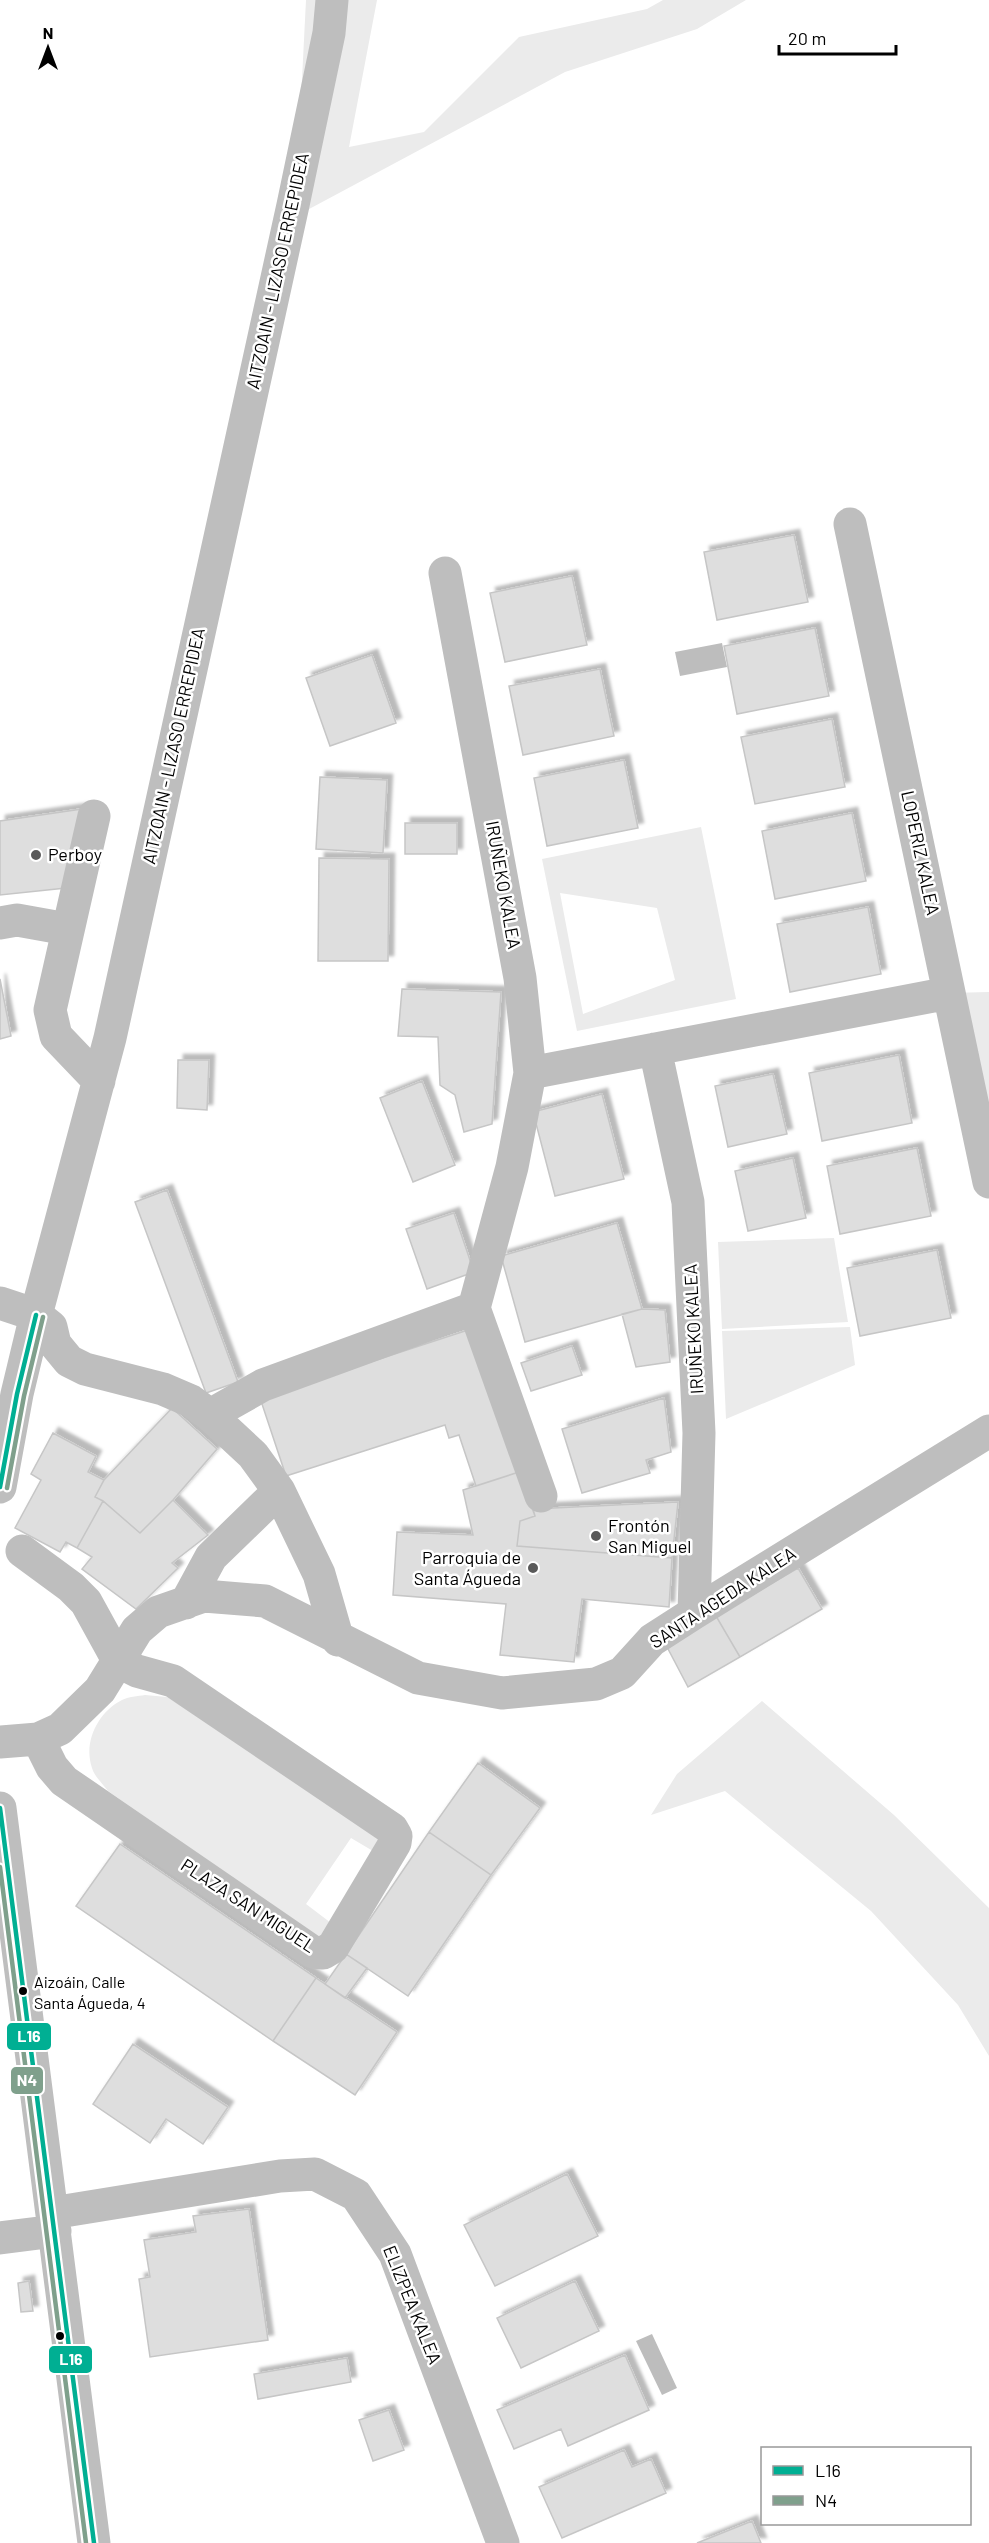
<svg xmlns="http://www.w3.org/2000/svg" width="989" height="2543" font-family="Barlow,sans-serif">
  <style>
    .green { fill: #ebebeb; fill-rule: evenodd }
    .water { fill: #bdbdbd }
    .building { fill: #dedede; stroke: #c6c6c6; stroke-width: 1.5; filter: url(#shadow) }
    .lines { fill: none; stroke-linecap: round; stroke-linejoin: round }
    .minor { stroke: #bebebe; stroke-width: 33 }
    .bus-1-casing { stroke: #fff; stroke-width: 9 }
    .bus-2-casing { stroke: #fff; stroke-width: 9 }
    .bus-1 { stroke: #00af93; stroke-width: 4.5 }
    .bus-2 { stroke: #7fa08c; stroke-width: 4.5 }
    .poi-dot { fill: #595959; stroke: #fff; stroke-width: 2 }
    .bus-dot { fill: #000; stroke: #fff; stroke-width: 2 }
    .labels { text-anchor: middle; stroke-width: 5; stroke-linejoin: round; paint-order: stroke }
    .bus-label { font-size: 16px; fill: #000; stroke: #fff; text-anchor: start }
    .street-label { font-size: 18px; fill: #000; stroke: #fff }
    .poi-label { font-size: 18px; fill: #000; stroke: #fff; text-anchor: start }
    .line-badge { stroke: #fff; stroke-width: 2 }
    .badge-label { font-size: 16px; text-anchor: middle; font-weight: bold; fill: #fff }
  </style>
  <defs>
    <filter id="shadow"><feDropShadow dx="5.5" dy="-5.5" stdDeviation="1.5" flood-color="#0004"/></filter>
  </defs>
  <rect width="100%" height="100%" fill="#fff"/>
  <path class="green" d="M306 0H377L349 147 424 132 519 37 647 9 663 0H746L697 29 565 72 283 223 300 119Z
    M701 827 736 999 577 1031 542 859ZM560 893 657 908 675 980 583 1014Z
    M989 992V1182L949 993Z
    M834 1238 848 1322 722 1329 718 1242Z
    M850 1327 855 1365 726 1419 722 1331Z
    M145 1695 167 1697 190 1711 386 1841 378 1854 351 1838 306 1904 331 1923 319 1938 108 1791C103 1784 94 1776 92 1768 83 1742 98 1712 122 1700 128 1697 138 1696 145 1695Z
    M762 1701 894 1815 989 1908V2056L958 2005 871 1911 725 1791 651 1815 677 1774Z"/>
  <path class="water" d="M722 643 727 667 680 676 675 652Z
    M652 2334 677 2388 662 2395 636 2341Z"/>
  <path class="building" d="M794 535 808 602 717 620 704 552Z
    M572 576 587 645 505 662 490 593Z
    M815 628 829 696 737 714 724 646Z
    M372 655 396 723 330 746 306 678Z
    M600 669 614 736 523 755 509 686Z
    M832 719 845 787 755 804 741 737Z
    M624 760 638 828 547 846 534 778Z
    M320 777 387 780 383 853 316 849Z
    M82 809 66 888 0 895V821Z
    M852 813 866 881 775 899 762 831Z
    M405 823H457V854H405Z
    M319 858 389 859 388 961H318Z
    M868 907 881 974 790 992 777 924Z
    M0 979 11 1036 0 1039Z
    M402 989 501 992 492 1124 464 1132 455 1095 440 1085 438 1037 398 1036Z
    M899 1055 912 1123 822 1141 809 1073Z
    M178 1060H209L207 1110 177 1108Z
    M773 1074 787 1134 728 1147 715 1086Z
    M422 1081 455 1165 413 1182 380 1098Z
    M602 1094 624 1179 555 1196 533 1112Z
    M917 1148 931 1216 840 1234 827 1166Z
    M793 1158 806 1218 748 1231 735 1171Z
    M167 1190 238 1382 206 1393 135 1202Z
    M454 1213 474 1272 427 1289 406 1229Z
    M617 1223 642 1309 525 1342 501 1256Z
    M937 1250 951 1318 860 1336 847 1268Z
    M642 1309 665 1310 670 1362 636 1367 622 1314Z
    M471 1329 519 1472 476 1486 459 1435 449 1438 445 1425 286 1476 260 1398Z
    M572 1346 582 1375 531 1391 521 1363Z
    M664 1398 671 1452 646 1460 650 1473 582 1493 562 1429Z
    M172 1408 217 1449 173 1500 140 1533 103 1501 95 1497 104 1480Z
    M53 1433 96 1456 88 1472 104 1480 95 1497 103 1501 77 1548 66 1542 60 1552 15 1528 41 1480 31 1474Z
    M519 1472 535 1516 520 1521 517 1546 672 1558 669 1607 582 1599 574 1662 500 1655 506 1604 393 1595 397 1532 473 1535 463 1490Z
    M173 1500 208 1535 172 1563 178 1568 136 1609 82 1569 92 1557 77 1548 103 1501 140 1533Z
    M678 1502 672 1558 517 1546 520 1521 535 1516 533 1509Z
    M798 1568 822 1609 740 1657 716 1616Z
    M716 1616 740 1657 688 1687 666 1645Z
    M478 1763 540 1808 491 1875 429 1832Z
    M429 1832 491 1875 408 1996 346 1954Z
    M120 1844 316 1978 273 2041 76 1906Z
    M346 1954 367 1968 345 1998 325 1984Z
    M316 1978 397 2032 355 2095 273 2041Z
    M133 2044 228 2107 203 2144 166 2119 150 2143 93 2104Z
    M567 2174 598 2236 495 2286 464 2225Z
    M249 2209 268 2340 150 2357 139 2279 150 2277 144 2240 196 2232 193 2216Z
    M29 2281 33 2311 21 2312 18 2283Z
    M575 2281 599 2331 521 2368 497 2318Z
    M625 2355 649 2410 568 2446 561 2429 514 2449 497 2410Z
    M347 2358 351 2382 258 2399 254 2374Z
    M389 2410 404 2450 373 2461 359 2420Z
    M624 2450 632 2467 651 2459 666 2493 562 2538 539 2487Z
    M752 2521 761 2543H697Z"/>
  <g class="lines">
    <path class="minor" d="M850 524 989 1182
      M445 573 520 978 530 1073 512 1167 474 1308 541 1496
      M94 816 50 1010 56 1036 99 1081
      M0 923 17 920 67 929
      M655 1049 688 1202 699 1433 694 1613
      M530 1073 949 993
      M0 1303 36 1315 51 1327 55 1344 69 1361 85 1369 163 1389 191 1401 210 1415 253 1455 279 1491 319 1574 338 1640
      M210 1415 263 1385 474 1308
      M0 1487 17 1394 36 1315 110 1038 293 205 329 33 332 0
      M22 1551 71 1587 86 1602 119 1662 137 1671 173 1681 392 1829 396 1836 395 1843 333 1947 323 1953 313 1952 64 1781 52 1767 38 1739
      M186 1603 211 1557 279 1491
      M0 1742 38 1739 60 1729 100 1690 137 1630 158 1612 204 1596 265 1601 418 1678 502 1693 596 1684 622 1673 652 1640 694 1613 989 1431
      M0 1808 94 2543
      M52 2213 280 2176 315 2174 356 2195 395 2254 503 2543
      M0 2238 55 2231"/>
    <defs>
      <path id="bus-1" d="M0 1487 17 1394 36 1315
        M0 1808 94 2543"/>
      <path id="bus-2" d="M7 1488 24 1396 43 1317
        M0 1867 86 2543"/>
    </defs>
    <use href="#bus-1" class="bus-1-casing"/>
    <use href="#bus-2" class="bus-2-casing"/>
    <use href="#bus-1" class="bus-1"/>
    <use href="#bus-2" class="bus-2"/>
  </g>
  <g class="poi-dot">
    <circle cx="36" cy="855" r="6"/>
    <circle cx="596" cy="1536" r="6"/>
    <circle cx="533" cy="1568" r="6"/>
  </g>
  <g class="bus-dot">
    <circle cx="23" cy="1991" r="5"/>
    <circle cx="60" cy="2336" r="5"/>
  </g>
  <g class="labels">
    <g class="bus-label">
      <text x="34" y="1988">Aizoáin, Calle<tspan x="34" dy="21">Santa Águeda, 4</tspan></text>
    </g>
    <g class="street-label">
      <text transform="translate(278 271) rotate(-78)" y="6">AITZOAIN - LIZASO ERREPIDEA</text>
      <text transform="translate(174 746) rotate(-78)" y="6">AITZOAIN - LIZASO ERREPIDEA</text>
      <text transform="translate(920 853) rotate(78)" y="6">LOPERIZ KALEA</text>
      <text transform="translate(503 885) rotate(80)" y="6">IRUÑEKO KALEA</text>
      <text transform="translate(694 1329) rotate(-93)" y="6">IRUÑEKO KALEA</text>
      <text transform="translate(723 1598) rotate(-33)" y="6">SANTA AGEDA KALEA</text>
      <text transform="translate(248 1906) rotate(33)" y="6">PLAZA SAN MIGUEL</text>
      <text transform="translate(412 2305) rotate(68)" y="6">ELIZPEA KALEA</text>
    </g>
    <g class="poi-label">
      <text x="48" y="861">Perboy</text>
      <text x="608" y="1532">Frontón<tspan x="608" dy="21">San Miguel</tspan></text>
      <text x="521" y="1564" text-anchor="end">Parroquia de<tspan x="521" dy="21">Santa Águeda</tspan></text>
    </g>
  </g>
  <g class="line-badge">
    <rect x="6" y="2022" width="46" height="29" rx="6" fill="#00af93"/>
    <rect x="10" y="2066" width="34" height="29" rx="6" fill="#7fa08c"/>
    <rect x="48" y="2345" width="45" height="29" rx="6" fill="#00af93"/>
  </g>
  <g class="badge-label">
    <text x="29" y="2042">L16</text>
    <text x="27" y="2086">N4</text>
    <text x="71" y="2365">L16</text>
  </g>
  <rect x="761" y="2447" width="210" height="78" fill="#ffffff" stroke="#999999" stroke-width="1.5"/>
  <rect x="773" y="2466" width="30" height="9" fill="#00af93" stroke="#999999" stroke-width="1.5"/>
  <text x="815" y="2477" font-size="18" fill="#000000">L16</text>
  <rect x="773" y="2496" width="30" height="9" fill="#7fa08c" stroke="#999999" stroke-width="1.5"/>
  <text x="815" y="2507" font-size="18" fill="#000000">N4</text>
  <g transform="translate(48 48)" stroke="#ffffff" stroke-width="4.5" paint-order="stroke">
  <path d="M0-4.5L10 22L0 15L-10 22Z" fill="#000000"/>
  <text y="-9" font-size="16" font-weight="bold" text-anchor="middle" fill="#000000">N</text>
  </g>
  <path d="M779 45v9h117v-9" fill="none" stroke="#000000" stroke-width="3"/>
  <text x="788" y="45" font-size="18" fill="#000000" stroke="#ffffff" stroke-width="4.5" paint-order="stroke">20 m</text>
</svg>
